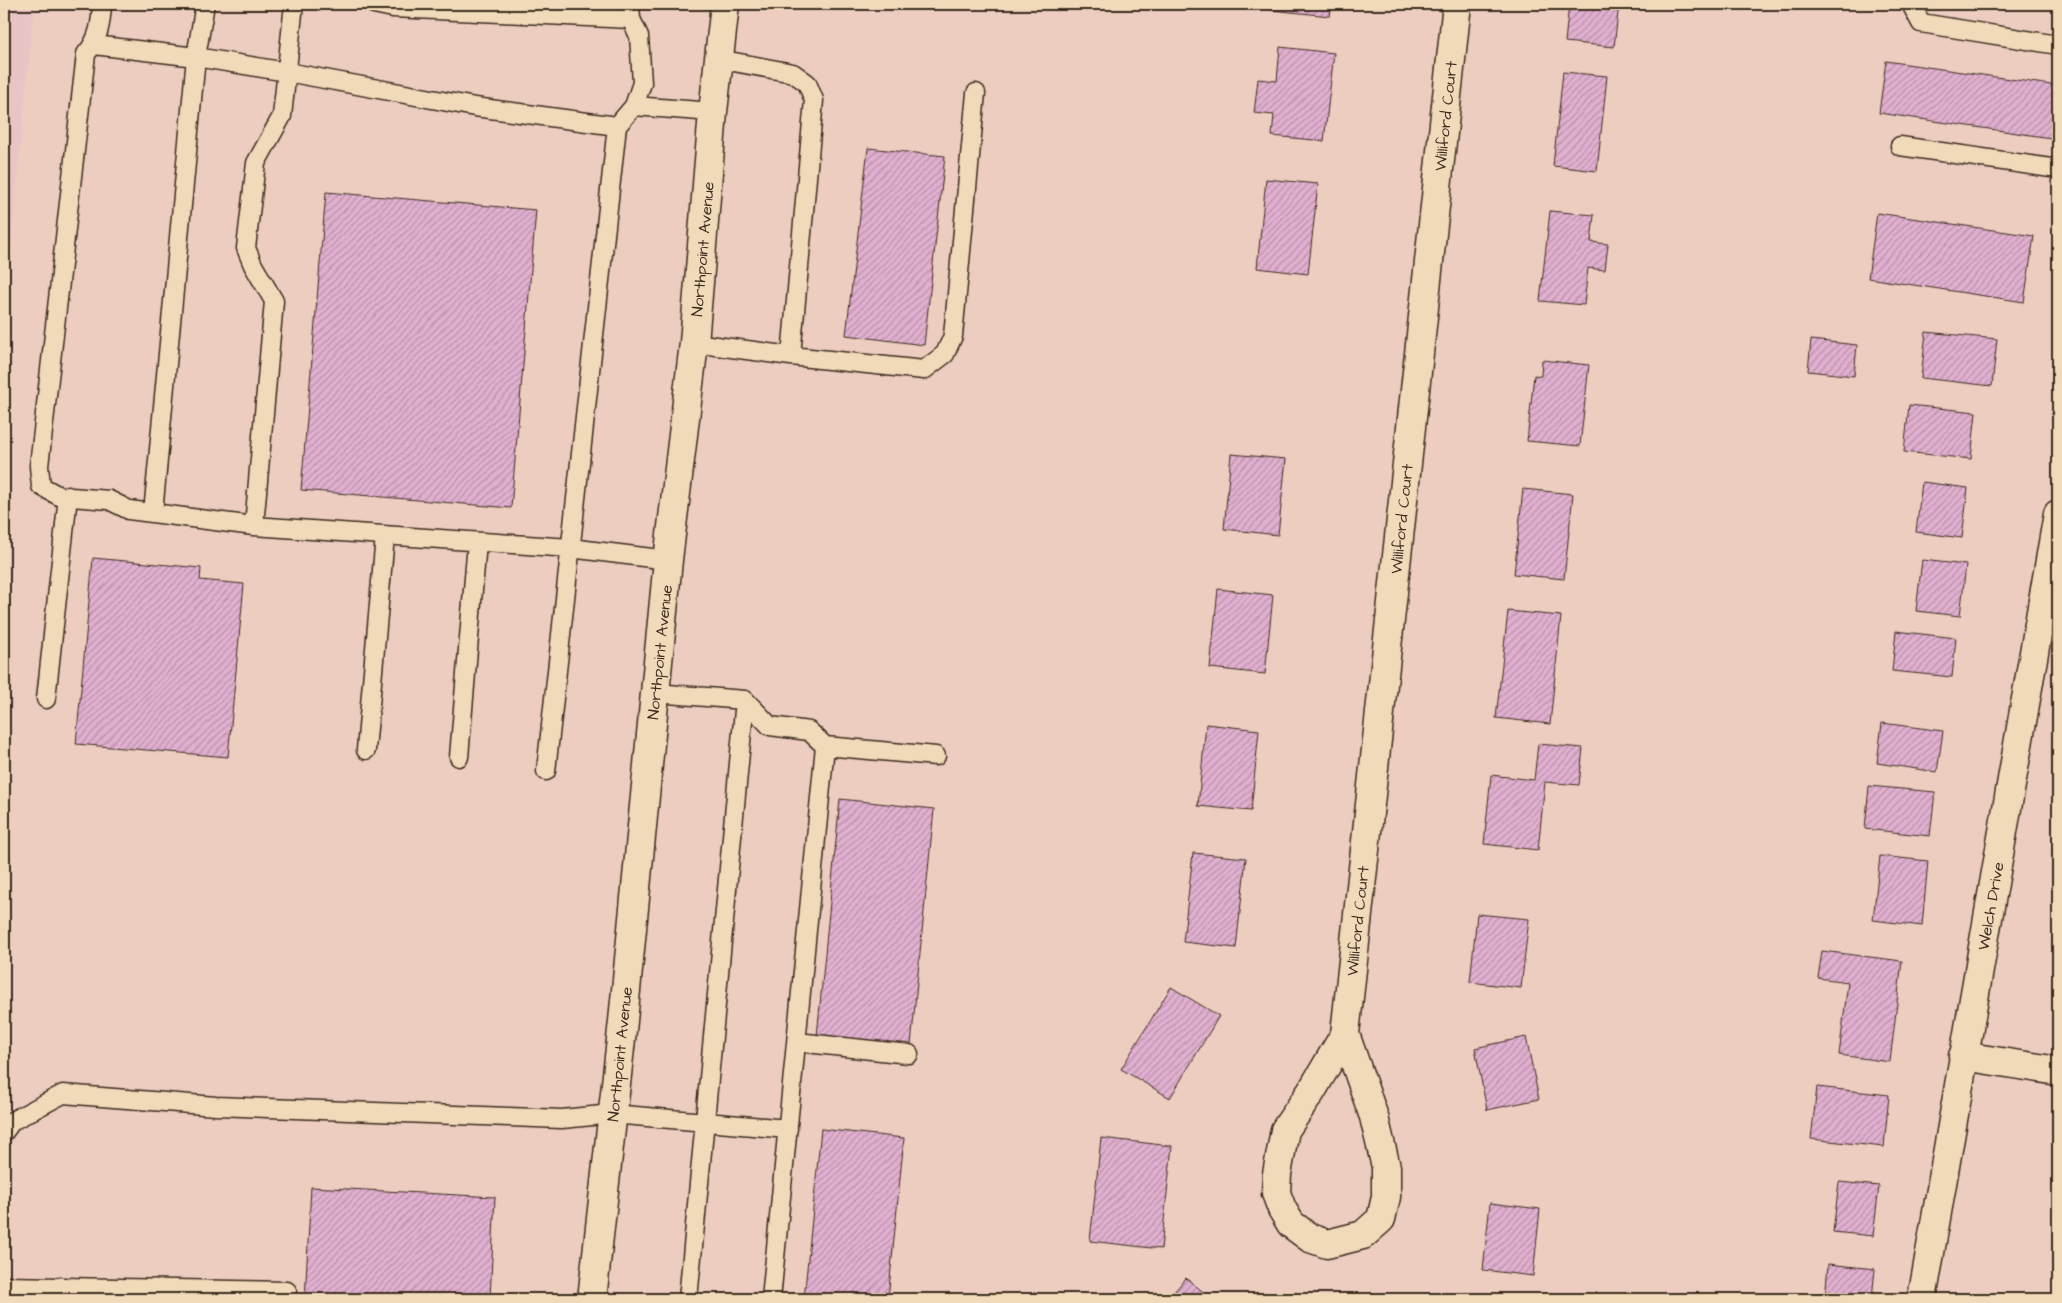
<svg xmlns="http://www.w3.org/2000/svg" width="2062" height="1303" font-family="'Architects Daughter',sans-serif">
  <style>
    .built { fill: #e9c4c5 }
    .building { fill: url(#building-hatch); stroke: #3b2a1e }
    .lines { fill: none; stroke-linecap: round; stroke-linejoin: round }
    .service-casing { stroke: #3b2a1e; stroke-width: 21 }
    .minor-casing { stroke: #3b2a1e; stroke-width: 31 }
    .service { stroke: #f0dab9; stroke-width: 18 }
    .minor { stroke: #f0dab9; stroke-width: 28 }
    .labels { text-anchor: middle; stroke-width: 4; stroke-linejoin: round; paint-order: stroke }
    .street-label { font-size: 16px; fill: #3b2a1e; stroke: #f0dab9 }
  </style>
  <defs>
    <pattern id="building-hatch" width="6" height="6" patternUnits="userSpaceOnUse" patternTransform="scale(1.25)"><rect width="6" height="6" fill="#e1b0d0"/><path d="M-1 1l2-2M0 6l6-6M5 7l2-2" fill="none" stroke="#b88fa8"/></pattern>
  </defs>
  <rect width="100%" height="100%" fill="#eccdc0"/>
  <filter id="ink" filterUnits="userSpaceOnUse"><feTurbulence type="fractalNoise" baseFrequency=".02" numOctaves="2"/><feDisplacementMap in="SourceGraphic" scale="10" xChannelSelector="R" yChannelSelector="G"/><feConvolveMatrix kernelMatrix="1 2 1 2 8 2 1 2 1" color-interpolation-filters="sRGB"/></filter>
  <g filter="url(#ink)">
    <path class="built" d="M4 4H34L4 312Z"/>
    <path class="building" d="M1272 4H1332L1330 16 1271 10Z
      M1569 4H1619L1614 47 1565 42Z
      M1280 47 1334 53 1324 141 1272 136 1274 115 1254 113 1258 79 1277 81Z
      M1886 61 2058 86V139L1879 113Z
      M1563 72 1607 76 1597 171 1553 166Z
      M868 148 945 156 924 345 846 335Z
      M1266 179 1318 184 1308 274 1257 268Z
      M326 192 536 210 511 508 301 490Z
      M1550 211 1594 215 1591 242 1608 244 1605 270 1588 268 1584 305 1540 301Z
      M1877 213 2034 236 2024 302 1868 278Z
      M1926 332 1997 339 1992 386 1921 378Z
      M1811 340 1857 345 1854 376 1808 371Z
      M1542 360 1589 365 1580 446 1527 441 1534 375 1541 376Z
      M1909 405 1976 412 1971 459 1904 452Z
      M1231 454 1286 459 1278 535 1224 529Z
      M1922 482 1968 488 1962 538 1916 532Z
      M1523 489 1573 494 1564 579 1514 574Z
      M93 558 201 568 200 580 244 584 228 757 76 744Z
      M1922 560 1966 565 1960 616 1916 611Z
      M1218 589 1273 595 1265 674 1210 668Z
      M1508 611 1561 616 1550 724 1496 718Z
      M1896 631 1956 638 1952 677 1892 671Z
      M1882 723 1943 731 1937 772 1877 763Z
      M1206 724 1259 730 1251 811 1198 806Z
      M1538 744 1583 748 1579 785 1545 782 1538 850 1484 844 1491 775 1534 780Z
      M1869 786 1935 792 1930 836 1865 829Z
      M840 799 934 809 911 1045 817 1036Z
      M1193 853 1246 858 1236 948 1183 942Z
      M1880 856 1928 861 1922 926 1873 920Z
      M1477 914 1529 919 1521 988 1470 982Z
      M1822 951 1902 961 1890 1062 1839 1055 1848 982 1818 978Z
      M1171 987 1219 1016 1170 1098 1121 1069Z
      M1526 1037 1539 1099 1487 1110 1475 1048Z
      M1817 1087 1889 1095 1884 1147 1811 1139Z
      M821 1129 904 1138 888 1299H804Z
      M1101 1138 1172 1146 1161 1249 1090 1241Z
      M1839 1182 1879 1186 1873 1236 1833 1232Z
      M311 1187 495 1197 490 1299H305Z
      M1490 1203 1540 1209 1533 1276 1483 1270Z
      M1828 1264 1875 1269 1872 1299H1825Z
      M1186 1278 1212 1299H1168Z"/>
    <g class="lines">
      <defs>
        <path id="service" d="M102 4C101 23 99 39 86 54L39 466 41 486 59 496 109 500 129 510 254 526 274 301 253 265 246 248 256 163 282 116 294 4
          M374 4 393 8 631 19
          M1911 4 1921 23 2058 45
          M94 45 196 57 287 72 475 107 617 126 546 771
          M634 106 713 112
          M617 126 634 106 642 83 639 36 631 19 630 4
          M1900 146 2058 169
          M694 343 791 356 814 100 807 83 793 73 718 59
          M791 356 924 370 945 354 953 336 976 93
          M153 513 196 57 205 4
          M254 526 570 548 668 560
          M655 693 745 700 770 726 809 731 825 746 771 1299
          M46 699 68 496
          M825 746 936 756
          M366 750 385 536
          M459 757 477 542
          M797 1042 909 1054
          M4 1132 12 1121 63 1094 216 1106 562 1119 612 1114 788 1129
          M4 1286 287 1291
          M688 1299 745 700"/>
        <path id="minor" d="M1345 1034 1311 1092 1285 1130 1277 1174 1276 1193 1282 1209 1291 1224 1310 1238 1327 1244 1363 1235 1381 1219 1386 1197V1167L1374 1117 1345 1034 1457 4
          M1963 1056 2058 1071
          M592 1299 623 1021 668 560 694 343 713 112 725 4
          M1922 1299 2058 514"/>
      </defs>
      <use href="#service" class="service-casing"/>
      <use href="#minor" class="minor-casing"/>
      <use href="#service" class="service"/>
      <use href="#minor" class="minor"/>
    </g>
  </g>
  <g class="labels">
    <g class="street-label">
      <text transform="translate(1445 116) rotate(-84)" y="6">Williford Court</text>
      <text transform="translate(702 249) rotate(-85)" y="6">Northpoint Avenue</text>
      <text transform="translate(1401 519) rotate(-84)" y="6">Williford Court</text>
      <text transform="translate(659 652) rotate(-84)" y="6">Northpoint Avenue</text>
      <text transform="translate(1990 906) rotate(-80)" y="6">Welch Drive</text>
      <text transform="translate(1357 921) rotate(-84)" y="6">Williford Court</text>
      <text transform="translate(619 1054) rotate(-84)" y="6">Northpoint Avenue</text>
    </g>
  </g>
  <rect width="2062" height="1303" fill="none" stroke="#f0dab9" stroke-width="20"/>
  <rect x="10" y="10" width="2042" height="1283" fill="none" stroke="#3b2a1e" stroke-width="2" filter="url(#ink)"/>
</svg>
